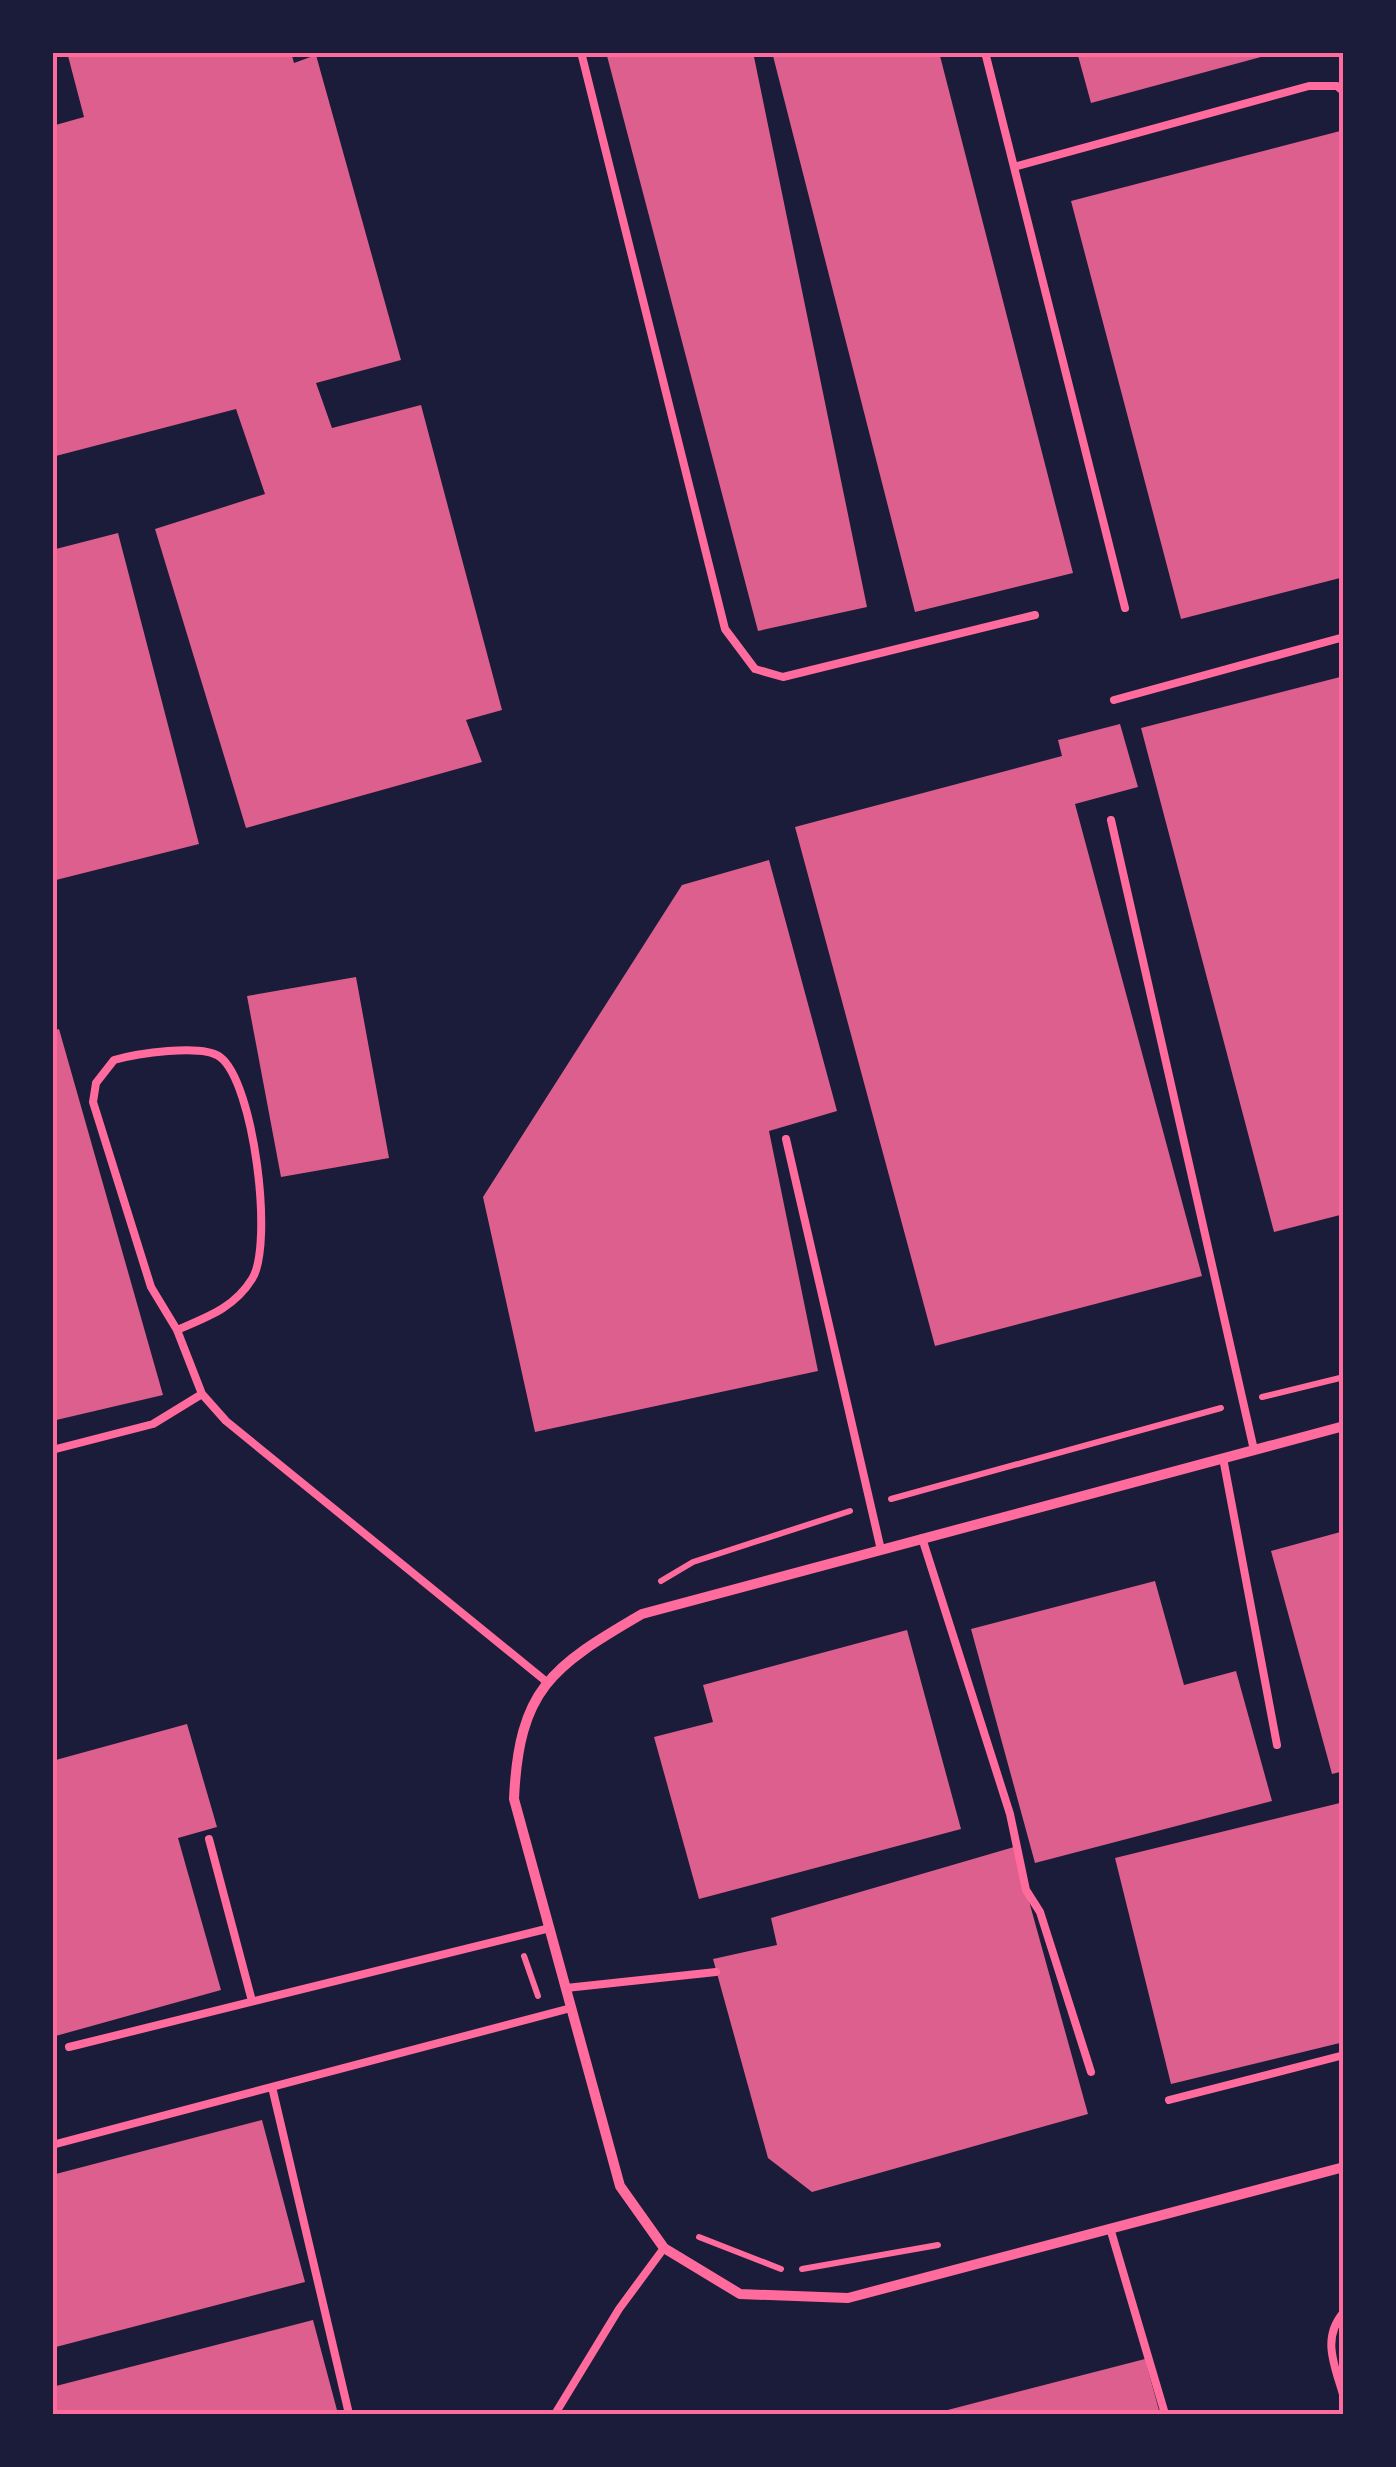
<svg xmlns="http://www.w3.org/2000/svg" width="1396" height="2467" font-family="Inter,sans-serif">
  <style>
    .building { fill: #dd5f8e }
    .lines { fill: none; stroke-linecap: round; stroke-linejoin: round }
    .path { stroke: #ff6b9d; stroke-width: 6 }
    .service { stroke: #ff6b9d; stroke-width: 8 }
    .minor { stroke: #ff6b9d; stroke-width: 10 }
    .neatline { fill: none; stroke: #ff6b9d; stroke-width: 4 }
  </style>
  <rect width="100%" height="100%" fill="#1b1b3a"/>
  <path class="building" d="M67 52H291L294 63 316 55 401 360 316 383 332 428 421 405 502 710 466 720 482 762 246 828 155 529 265 494 236 409 52 457V126L84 117Z
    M606 52H753L867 607 758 631Z
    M772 52H939L1073 573 915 612Z
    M1077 52H1271L1272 54 1091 103Z
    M1344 130V577L1181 619 1071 201Z
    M118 533 199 844 52 881V550Z
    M1344 676V1214L1274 1232 1141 728Z
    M1120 724 1138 787 1075 804 1202 1276 935 1346 795 827 1062 756 1058 740Z
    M769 860 837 1111 769 1131 818 1371 535 1432 483 1197 682 885Z
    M356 977 389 1158 281 1177 247 996Z
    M59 1029 163 1395 52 1421V1031Z
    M1344 1531V1771L1332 1774 1271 1551Z
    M1155 1581 1184 1685 1236 1671 1272 1801 1035 1863 971 1629Z
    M907 1630 961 1829 699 1899 654 1737 713 1722 703 1685Z
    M187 1724 217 1827 178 1838 221 1990 52 2037V1761Z
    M1344 1802V2042L1171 2084 1115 1858Z
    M1014 1847 1088 2114 812 2192 768 2158 713 1959 777 1945 771 1918Z
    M262 2120 305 2282 52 2348V2175Z
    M313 2320 338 2414H52V2387Z
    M1145 2359 1160 2414H937L936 2413Z"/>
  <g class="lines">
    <path class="path" d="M1262 1397 1344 1377
      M891 1499 1221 1408
      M661 1581 693 1562 850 1511
      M524 1956 538 1996
      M699 2237 781 2269
      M802 2269 938 2245"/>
    <path class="service" d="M581 52 725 629 755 669 783 677 1035 615
      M985 52 1125 608
      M1014 167 1309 86H1337L1344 92
      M1114 700 1344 637
      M1111 820 1254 1450
      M786 1139 881 1550
      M177 1330C207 1317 234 1308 252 1279 274 1245 254 1082 220 1057 202 1043 135 1054 114 1060L96 1083 93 1102 151 1287 177 1330 202 1394 226 1421 548 1683
      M52 1450 153 1424 202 1394
      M1223 1458 1277 1745
      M922 1538 1010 1814 1026 1890 1040 1912 1091 2072
      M209 1839 252 2001
      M566 1988 716 1972
      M69 2047 550 1928
      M272 2087 349 2414
      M1169 2100 1344 2055
      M52 2145 571 2008
      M1110 2228 1165 2414
      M1344 2312C1320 2339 1336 2368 1344 2398
      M555 2414 619 2309 664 2248"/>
    <path class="minor" d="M1344 1426 642 1614C551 1667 519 1689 514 1799L620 2186 664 2248 740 2294 848 2298 1344 2167"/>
  </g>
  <rect width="1396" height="2467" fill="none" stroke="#1b1b3a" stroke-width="110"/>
  <rect x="55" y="55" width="1286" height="2357" class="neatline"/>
</svg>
